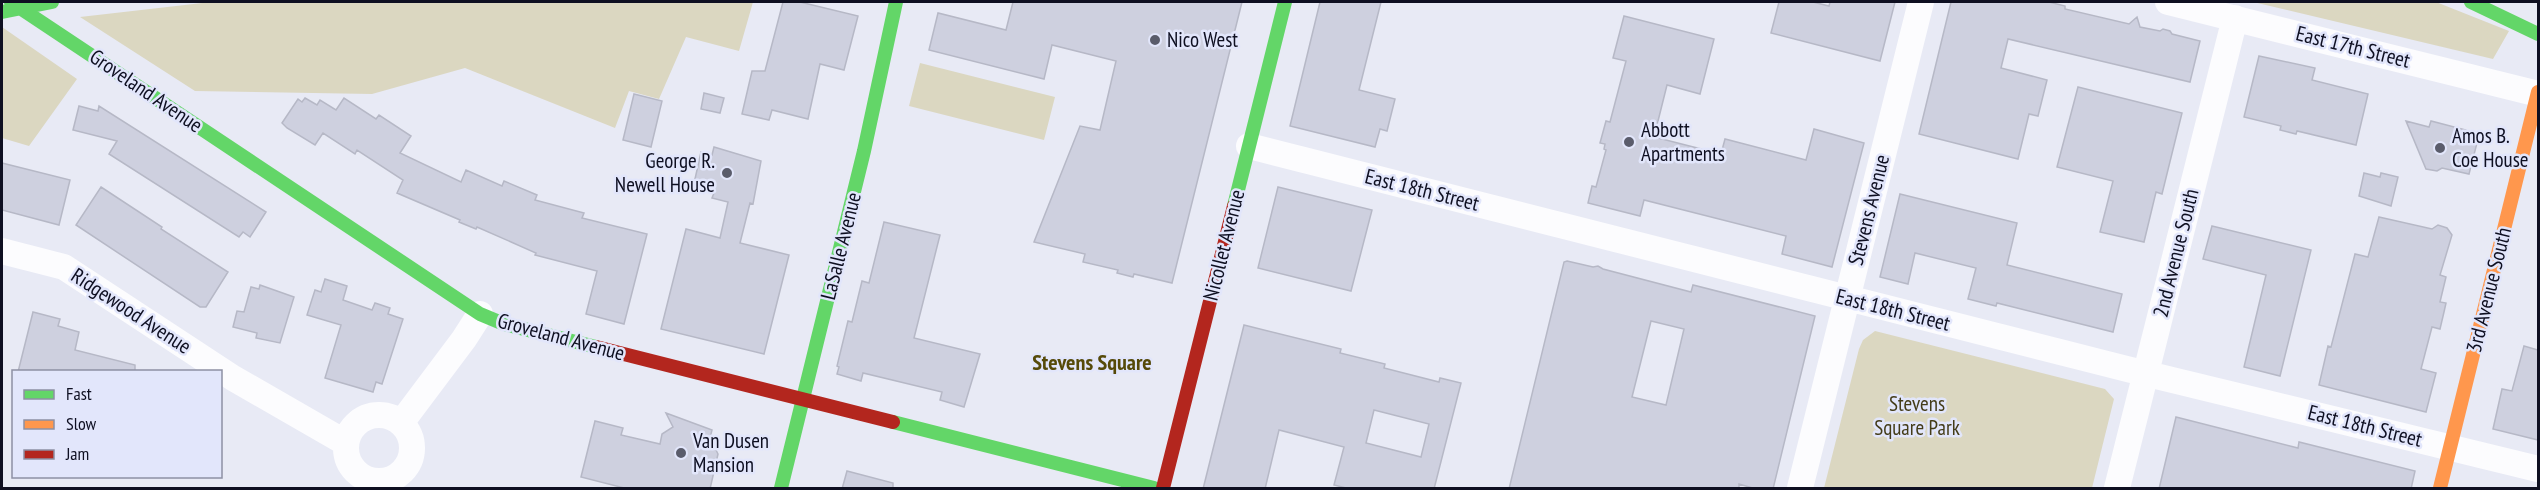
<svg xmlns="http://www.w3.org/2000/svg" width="2540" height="490" font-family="'PT Sans Narrow',sans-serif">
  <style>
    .green { fill: #dbd7c1 }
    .building { fill: #ced0df; stroke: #b6b8c6; stroke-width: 1.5; fill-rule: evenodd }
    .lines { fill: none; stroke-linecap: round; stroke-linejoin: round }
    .street { stroke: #fcfcfe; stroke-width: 26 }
    .fast { stroke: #63d668; stroke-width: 14 }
    .slow { stroke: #ff974d; stroke-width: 14 }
    .jam { stroke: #b3261e; stroke-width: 14 }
    .poi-dot { fill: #5a5c6b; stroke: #e2e6fb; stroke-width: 2 }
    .labels { text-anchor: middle; stroke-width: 5; stroke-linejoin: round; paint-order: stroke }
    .poi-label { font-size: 21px; fill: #0e0f21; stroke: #e2e6fb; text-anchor: start }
    .street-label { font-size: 21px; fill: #0e0f21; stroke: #e2e6fb }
    .park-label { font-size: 21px; fill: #443c18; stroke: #e2e6fb }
    .neighbourhood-label { font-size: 22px; font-weight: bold; fill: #564a09; stroke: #e2e6fb }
  </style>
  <rect width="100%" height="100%" fill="#e8eaf5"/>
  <path class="green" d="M211 2H753L739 51 686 37 659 99 629 91 615 128 465 68 372 94 195 91 80 17Z
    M2253 2H2436L2509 31 2493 59Z
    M2 27 77 79 29 146 2 138Z
    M920 63 1055 97 1044 140 909 106Z
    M1875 331 2105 389 2114 399 2092 488H1824L1859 349 1863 340Z"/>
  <path class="building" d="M783 2H800L858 16 844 70 820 64 808 119 772 110 769 120 742 114 752 71H765Z
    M1013 2H1242L1172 283 1134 274 1133 277 1117 273 1118 270 1083 262 1085 254 1034 242 1080 126 1100 130 1116 61 1052 45 1044 79 929 50 938 13 1006 30Z
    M1320 2H1381L1359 90 1395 99 1387 131 1380 129 1375 147 1290 126Z
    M1779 2H1813L1829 6 1830 2H1895L1880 61 1771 33Z
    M1951 2H2049L2065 6V9L2129 24 2137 17 2140 27 2160 31 2163 29 2170 31 2172 34 2200 41 2190 82 2008 39 2001 68 2047 80 2038 116 2029 114 2018 159 1919 134Z
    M1624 16 1714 39 1700 94 1667 85 1655 133 1659 134 1658 138 1721 154 1725 139 1806 160 1814 129 1864 143 1832 267 1782 254 1786 236 1644 200 1640 216 1588 203 1592 186 1596 187 1606 150 1604 149 1605 144 1600 143 1606 121 1610 122 1626 61 1613 58Z
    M2259 56 2315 68 2312 80 2368 94 2356 145 2297 131 2296 134 2280 130 2281 126 2244 117Z
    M2078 87 2182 113 2162 194 2156 192 2144 242 2100 232 2113 181 2057 167Z
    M704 93 724 98 720 113 701 109Z
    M634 94 662 101 651 147 623 140Z
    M305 98 317 105 320 100 336 110 344 98 376 119 379 115 411 136 400 153 461 182 466 170 502 186 504 181 537 195 535 200 584 213 582 218 647 234 624 324 586 314 597 271 535 255 536 253 477 227 476 229 459 222 460 220 397 193 403 180 357 150 355 154 323 133 315 145 287 128 282 123 298 99 302 102Z
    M79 106 98 111 99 106 266 212 250 237 243 232 239 237 109 154 117 141 73 130Z
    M2406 121 2429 127 2431 121 2466 130 2468 136 2478 139 2469 174 2442 168 2437 171 2426 169Z
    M714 147 761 161 753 204 750 203 740 243 789 255 764 354 661 329 686 229 720 238 728 202 712 198 714 193 693 188 701 152 712 155Z
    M2 163 70 180 59 225 2 210Z
    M2364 173 2380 177 2381 173 2398 177 2391 206 2359 196Z
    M101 187 162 227 161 229 228 272 206 307H200L76 225Z
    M1278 187 1372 210 1351 291 1258 268Z
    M1900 194 2017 223 2007 265 2122 294 2113 332 1997 303 1996 306 1968 299 1976 268 1915 253 1908 284 1880 277Z
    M2379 217 2432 229 2438 225 2447 228 2452 235 2440 275 2446 277 2440 302 2446 303 2444 312 2440 329 2432 327 2421 369 2436 373 2426 412 2319 385 2328 346 2331 347 2355 254 2368 257Z
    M884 222 940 235 914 338 980 354 964 407 940 400 942 392 863 373 861 381 837 374 839 367 837 366 848 321 852 322 862 281 869 283Z
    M2212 226 2311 250 2280 376 2244 367 2266 275 2203 259Z
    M1567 261 1593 267 1598 266 1603 269 1691 292 1693 285 1815 316 1773 489H1756L1739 484V489H1509L1564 262ZM1651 321 1684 329 1666 405 1632 397Z
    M325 279 347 286 343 300 372 310 375 303 390 308 388 314 403 319 382 384 376 382 373 392 325 378 341 325 307 315 315 290 321 292Z
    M260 285 294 297 280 343 256 338 257 333 233 327 237 311 244 312 251 287 259 289Z
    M33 312 60 319 58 326 79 332 75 350 135 365V372H18Z
    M1244 325 1341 349 1340 353 1385 364 1384 368 1439 382 1440 378 1461 383 1434 489H1350L1334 485 1344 447 1279 430 1265 489H1203ZM1374 410 1429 424 1421 457 1366 443Z
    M2524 346 2538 350V440L2493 429 2502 389 2512 391Z
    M666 413 712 430 710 438 718 454 710 489H628L581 477 595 421 623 428 621 435 660 444 662 434 673 427Z
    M2176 417 2298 448 2299 442 2415 471 2411 489H2159Z
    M847 471 893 483V489H842Z"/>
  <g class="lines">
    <path class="street" d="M2168 2 2538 94
      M1249 146 2127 369 2538 469
      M2 251 64 267 233 378 346 443
      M346 448a33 33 0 1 1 66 0a33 33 0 1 1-66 0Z
      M401 423 464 339 480 314
      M1800 488 1921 2
      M2117 488 2235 18"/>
    <path class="fast" d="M11 2 480 314 504 324 596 347
      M2471 2 2538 34
      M2 12 52 2
      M1234 206 1285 2
      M893 422 1154 488
      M781 488 864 151 896 2"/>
    <path class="slow" d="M2440 488 2538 92"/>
    <path class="jam" d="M596 347 893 422
      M1163 488 1234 206"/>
  </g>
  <g class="poi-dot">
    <circle cx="1155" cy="40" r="6"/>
    <circle cx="1629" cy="142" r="6"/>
    <circle cx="2440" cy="148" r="6"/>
    <circle cx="727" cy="173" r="6"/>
    <circle cx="681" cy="453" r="6"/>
  </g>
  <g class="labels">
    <g class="poi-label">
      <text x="1167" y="47">Nico West</text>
      <text x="1641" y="137">Abbott<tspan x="1641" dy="24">Apartments</tspan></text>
      <text x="2452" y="143">Amos B.<tspan x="2452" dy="24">Coe House</tspan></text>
      <text x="715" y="168" text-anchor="end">George R.<tspan x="715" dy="24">Newell House</tspan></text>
      <text x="693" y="448">Van Dusen<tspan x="693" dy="24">Mansion</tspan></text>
    </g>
    <g class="street-label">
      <text transform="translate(2353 47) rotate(14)" y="7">East 17th Street</text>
      <text transform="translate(146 91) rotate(34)" y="7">Groveland Avenue</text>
      <text transform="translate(1422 190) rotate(14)" y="7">East 18th Street</text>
      <text transform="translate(1869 210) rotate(-76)" y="7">Stevens Avenue</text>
      <text transform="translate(1224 245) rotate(-76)" y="7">Nicollet Avenue</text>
      <text transform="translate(841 246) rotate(-76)" y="7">LaSalle Avenue</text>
      <text transform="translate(2176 253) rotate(-76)" y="7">2nd Avenue South</text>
      <text transform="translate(2489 290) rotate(-76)" y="7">3rd Avenue South</text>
      <text transform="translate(1893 310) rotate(14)" y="7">East 18th Street</text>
      <text transform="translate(131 311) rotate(33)" y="7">Ridgewood Avenue</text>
      <text transform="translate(561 337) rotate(15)" y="7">Groveland Avenue</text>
      <text transform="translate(2365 426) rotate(14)" y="7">East 18th Street</text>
    </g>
    <g class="park-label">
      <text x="1917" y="411">Stevens<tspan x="1917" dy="24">Square Park</tspan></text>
    </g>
    <g class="neighbourhood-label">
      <text x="1092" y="370">Stevens Square</text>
    </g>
  </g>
  <rect width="2540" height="490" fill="none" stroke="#0e0f21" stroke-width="6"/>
  <rect x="12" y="370" width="210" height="108" fill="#e2e6fb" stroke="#8d90a4" stroke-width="1.5"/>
  <rect x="24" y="390" width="30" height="9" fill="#63d668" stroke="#8d90a4" stroke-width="1.5"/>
  <text x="66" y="400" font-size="18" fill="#0e0f21">Fast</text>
  <rect x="24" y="420" width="30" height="9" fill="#ff974d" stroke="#8d90a4" stroke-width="1.5"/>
  <text x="66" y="430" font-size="18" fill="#0e0f21">Slow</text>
  <rect x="24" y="450" width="30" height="9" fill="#b3261e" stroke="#8d90a4" stroke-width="1.5"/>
  <text x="66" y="460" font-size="18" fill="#0e0f21">Jam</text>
</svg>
